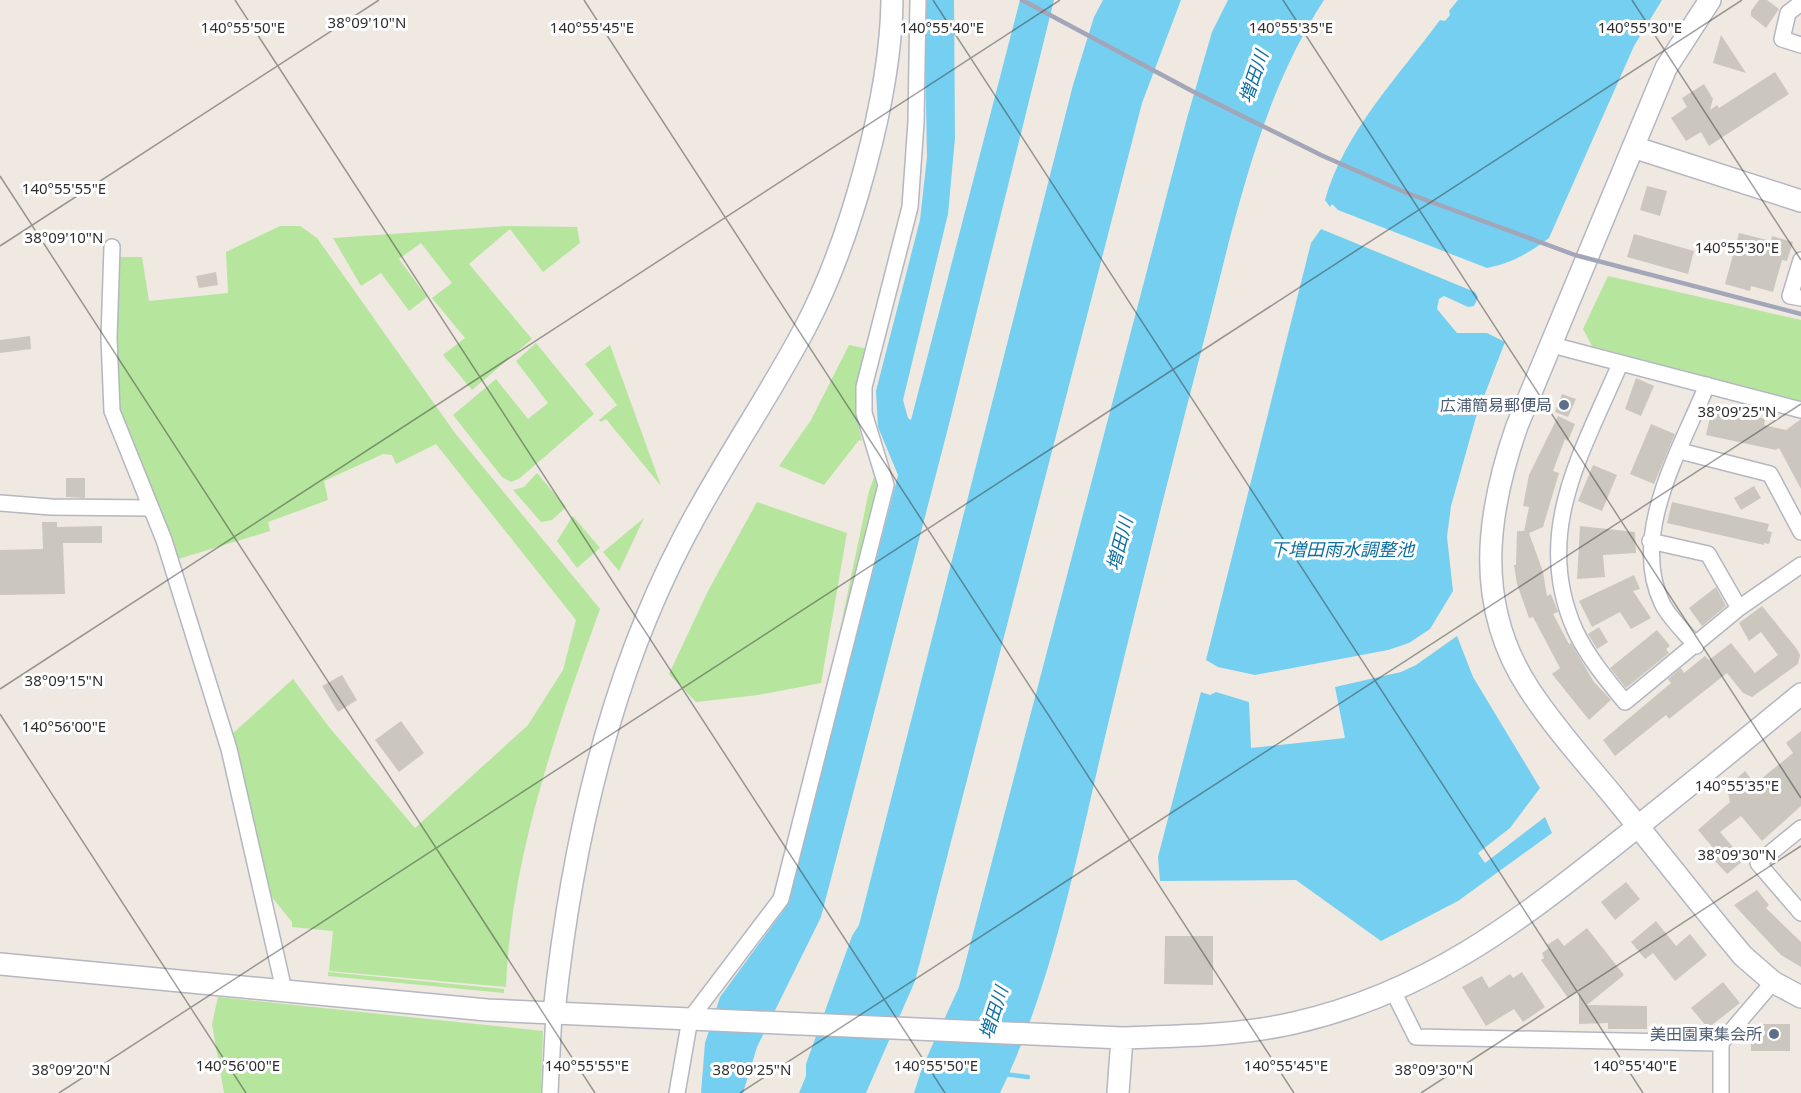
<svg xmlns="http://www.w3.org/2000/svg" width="1801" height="1093" font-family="'Noto Sans','Noto Sans JP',sans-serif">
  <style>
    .green { fill: #b6e59e }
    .water { fill: #75cff0 }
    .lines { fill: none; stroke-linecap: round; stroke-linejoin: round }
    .stream { stroke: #75cff0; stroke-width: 4.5 }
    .building { fill: #cbc7bf }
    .street-casing { stroke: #b4b7c1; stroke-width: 18 }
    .secondary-casing { stroke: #b4b7c1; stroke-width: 24 }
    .street { stroke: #fff; stroke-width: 15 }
    .secondary { stroke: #fff; stroke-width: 21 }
    .rail { stroke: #a3a6b8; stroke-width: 4.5 }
    .ticks { fill: none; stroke: #2e2e2e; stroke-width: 1.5; stroke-opacity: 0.45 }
    .service-dot { fill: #5c6f8a; stroke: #fff; stroke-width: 2 }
    .labels { text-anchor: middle; stroke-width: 6; stroke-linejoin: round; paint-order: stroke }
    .service-label { font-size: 16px; fill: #4e5e75; stroke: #fff; text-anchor: end }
    .water-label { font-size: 18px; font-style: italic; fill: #0d6fa3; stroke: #fff }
    .ticks-label { font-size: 15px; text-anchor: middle; fill: #2e2e2e; stroke: #fff; stroke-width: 6; stroke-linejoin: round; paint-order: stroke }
  </style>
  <rect width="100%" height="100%" fill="#efe9e1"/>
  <path class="green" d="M280 226H300L317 238 455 433 600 609C556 731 511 856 506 987L329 971 333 931 292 927V922L271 896 231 735 293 679 329 727 415 828 528 725 563 670 576 620 436 444 396 464 392 455 383 454 324 481 328 500 268 522 270 531 175 560 116 413 115 257H142L149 301 228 293 226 252Z
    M508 226 577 227 580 243 543 272 510 229 469 264 532 339 472 390 443 355 465 338 432 298 452 283 421 243 399 259 427 297 409 311 381 273 361 286 333 238Z
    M1608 276 1801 320V402L1592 346 1583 329Z
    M536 343 594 414 520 478 511 482 502 477 453 415 496 379 528 419 548 403 516 361Z
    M610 345 661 486 606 419 601 422 599 420 617 405 585 364Z
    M849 345 868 349C858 388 852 402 862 441L859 440 824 485 779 466 811 420Z
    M876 472 880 483 828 687 869 491Z
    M537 473 566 507 552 520 541 522 513 490 524 487Z
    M757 502 847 533 821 683 758 695 696 702 669 674 708 591Z
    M573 516 600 548 577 568 557 541Z
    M644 518 619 571 603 552Z
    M328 972 504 989V993L328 976Z
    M218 997 543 1031 541 1093H224L212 1024Z"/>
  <path class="water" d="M924 0H954L955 138 948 214 903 400 908 418 911 420 1020 0H1054L948 428 821 917 757 1047 743 1093H701L705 1043 720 997 786 907 898 475 878 427 876 391 920 220 927 157Z
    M1103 0H1181L1142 103 915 981 866 1093H799L806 1076V1064L852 936 859 925 1073 85 1094 17Z
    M1228 0H1324C1262 95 1237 210 1210 317 1173 458 1138 599 1104 741 1076 859 1053 983 1000 1093H914L922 1068 959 987 1187 118 1212 32Z
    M1458 0H1662L1634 46 1549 238C1529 253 1512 263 1487 268L1338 210 1332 204 1330 207 1325 200C1344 132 1399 76 1440 20L1445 21 1450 15 1449 11Z
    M1321 229 1475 292 1478 297 1474 306 1468 307 1444 296 1439 299 1437 309 1457 333H1487L1505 342 1476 417 1451 506 1447 537 1453 591 1430 629 1409 643 1388 650 1255 675 1218 667 1206 660 1311 243Z
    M1457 636 1473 677 1540 788 1510 828 1478 853 1485 863 1545 817 1552 833 1458 901 1381 941 1296 880 1160 881 1158 857 1201 692 1210 695 1216 692 1249 702 1251 748 1345 738 1335 687 1401 672 1416 665Z"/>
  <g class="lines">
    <path class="stream" d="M1004 1074 1028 1077"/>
  </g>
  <path class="building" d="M1759 0H1767L1779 9 1766 28 1751 16V11Z
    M1721 35 1746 73 1713 63Z
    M1775 72 1789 94 1709 146 1701 132 1686 141 1671 118 1687 107 1682 98 1704 84 1713 99 1710 110 1717 105 1719 108Z
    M1647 186 1667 191 1660 216 1640 210Z
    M1739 233 1771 241 1772 236 1793 242 1787 261 1782 260 1773 292 1751 286 1750 291 1725 284Z
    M1634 234 1694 251 1688 274 1627 257Z
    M216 272 218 285 199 288 196 276Z
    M30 336 31 349 0 353V340Z
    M1636 378 1654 386 1641 416 1625 409Z
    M1562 394 1576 399 1568 417 1555 412Z
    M1713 404 1765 419 1764 425 1786 430 1801 419V489L1779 448 1776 450 1706 435Z
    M1558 416 1575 424 1568 441 1565 439 1553 471 1559 473 1543 527 1529 533 1543 572 1547 596 1551 594 1558 612 1553 614 1569 644 1571 643 1594 682 1611 700 1589 720 1552 674 1560 668 1533 617 1529 618 1517 584 1514 565H1516L1517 531H1524L1529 507 1523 506 1529 475Z
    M1651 424 1675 434 1654 484 1630 474Z
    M1593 465 1617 475 1602 511 1578 501Z
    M66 478H85V498L66 497Z
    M1754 486 1761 498 1741 510 1734 498Z
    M1672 502 1769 524 1767 531 1772 532 1769 544 1764 543V545L1667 523Z
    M42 522H57V527L102 526V543H63L65 594 0 595V550L43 549Z
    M1580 526 1635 532 1636 553 1603 555 1605 577 1577 579Z
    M1634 575 1640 589 1633 591 1651 618 1631 629 1620 612 1592 627 1579 601Z
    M1716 587 1726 606 1702 626 1689 608Z
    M1762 606 1797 649 1800 655 1798 664 1752 697 1743 693 1727 673 1669 719 1666 715 1615 756 1603 740 1671 683 1668 679 1681 668 1684 673 1705 656 1709 660 1731 643 1755 673 1778 655 1761 632 1749 641 1739 623Z
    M1599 627 1608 642 1597 649 1588 634Z
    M1657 630 1670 646 1666 649 1669 653 1626 688 1610 668Z
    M342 675 357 700 338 712 322 686Z
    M401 721 424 753 399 772 375 740Z
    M1801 731V806L1762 841 1741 816 1720 832 1744 860 1727 874 1714 860 1719 855 1698 830 1730 802 1728 793 1739 784 1735 780 1745 771 1755 784 1793 753 1786 743Z
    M1626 882 1640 899 1615 920 1601 902Z
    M1757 890 1769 905 1766 908 1801 942V967L1781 955 1734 905Z
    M1656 921 1676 946 1690 934 1707 955 1675 981 1653 953 1645 959 1631 942Z
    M1587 928 1624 975 1587 1005 1647 1006V1029H1608V1023L1579 1024V990L1568 998 1541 960 1544 958 1542 953 1549 948 1547 945 1558 938 1564 946Z
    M1165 936H1213V985L1164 984Z
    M1522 972 1545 1007 1523 1022 1514 1009 1486 1026 1462 987 1482 976 1489 988 1510 974 1513 978Z
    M1723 982 1740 1003 1708 1028 1691 1008Z
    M1751 1024H1790V1051H1751Z"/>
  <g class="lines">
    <defs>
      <path id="street" d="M1801 3 1788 13 1782 39 1801 45
        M112 247 109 338 112 411 164 540 229 749 284 990
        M1801 260 1790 296 1801 298
        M1552 345 1801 410
        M1620 364C1582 453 1532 533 1575 630 1587 656 1607 680 1625 702L1739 608 1801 565
        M1680 451 1770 474 1801 532
        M0 503 51 507 151 508
        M1650 541 1708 554 1739 608
        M1696 646C1685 632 1669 618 1662 603 1629 534 1681 449 1707 385
        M1801 828 1758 863 1801 913
        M1393 991 1416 1037 1721 1043 1773 982
        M550 1093 554 1012
        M677 1093 690 1019 781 899 886 485 864 413V387L910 207 916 122 918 0
        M1721 1093V1043"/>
      <path id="secondary" d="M1710 0 1666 68 1517 426C1486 515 1474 605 1529 689 1555 729 1589 766 1619 803 1661 854 1701 906 1743 956L1773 982 1801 997
        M1633 147 1801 201
        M0 964 487 1010 1122 1038C1180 1036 1237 1036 1294 1023 1425 993 1514 925 1617 843 1679 794 1740 744 1801 694
        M554 1012C571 850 607 684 683 539 720 467 767 400 805 328 850 243 891 96 892 0
        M1118 1093 1122 1038"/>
    </defs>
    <use href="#street" class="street-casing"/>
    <use href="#secondary" class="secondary-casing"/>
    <use href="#street" class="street"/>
    <use href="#secondary" class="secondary"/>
    <path class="rail" d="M1022 0 1192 91 1323 156 1407 193 1575 255 1801 314"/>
  </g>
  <path class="ticks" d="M235 0 945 1093M584 0 1294 1093M933 0 1643 1093M1283 0 1801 798M1632 0 1801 260M0 176 595 1093M0 246 379 0M0 689 1060 0M0 714 246 1093M59 1093 1742 0M740 1093 1801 404M1421 1093 1801 846"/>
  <g class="service-dot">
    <circle cx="1564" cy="405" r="6"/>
    <circle cx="1774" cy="1034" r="6"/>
  </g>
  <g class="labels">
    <g class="service-label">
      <text x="1552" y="411">広浦簡易郵便局</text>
      <text x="1762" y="1040">美田園東集会所</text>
    </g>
    <g class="water-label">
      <text transform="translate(1254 77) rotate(-71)" y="6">増田川</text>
      <text transform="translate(1120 544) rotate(-75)" y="6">増田川</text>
      <text x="1342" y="556">下増田雨水調整池</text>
      <text transform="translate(994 1013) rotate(-72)" y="6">増田川</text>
    </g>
  </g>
  <g class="ticks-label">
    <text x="367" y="28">38°09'10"N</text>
    <text x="243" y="33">140°55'50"E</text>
    <text x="592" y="33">140°55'45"E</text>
    <text x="942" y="33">140°55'40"E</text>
    <text x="1291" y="33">140°55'35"E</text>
    <text x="1640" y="33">140°55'30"E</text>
    <text x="64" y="194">140°55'55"E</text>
    <text x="64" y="243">38°09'10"N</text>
    <text x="1737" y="253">140°55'30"E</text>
    <text x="1737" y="417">38°09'25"N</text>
    <text x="64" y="686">38°09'15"N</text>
    <text x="64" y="732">140°56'00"E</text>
    <text x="1737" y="791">140°55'35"E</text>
    <text x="1737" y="860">38°09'30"N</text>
    <text x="238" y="1071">140°56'00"E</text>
    <text x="587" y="1071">140°55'55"E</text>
    <text x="936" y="1071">140°55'50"E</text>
    <text x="1286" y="1071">140°55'45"E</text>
    <text x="1635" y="1071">140°55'40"E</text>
    <text x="71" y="1075">38°09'20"N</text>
    <text x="752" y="1075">38°09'25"N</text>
    <text x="1434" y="1075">38°09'30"N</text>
  </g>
</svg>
